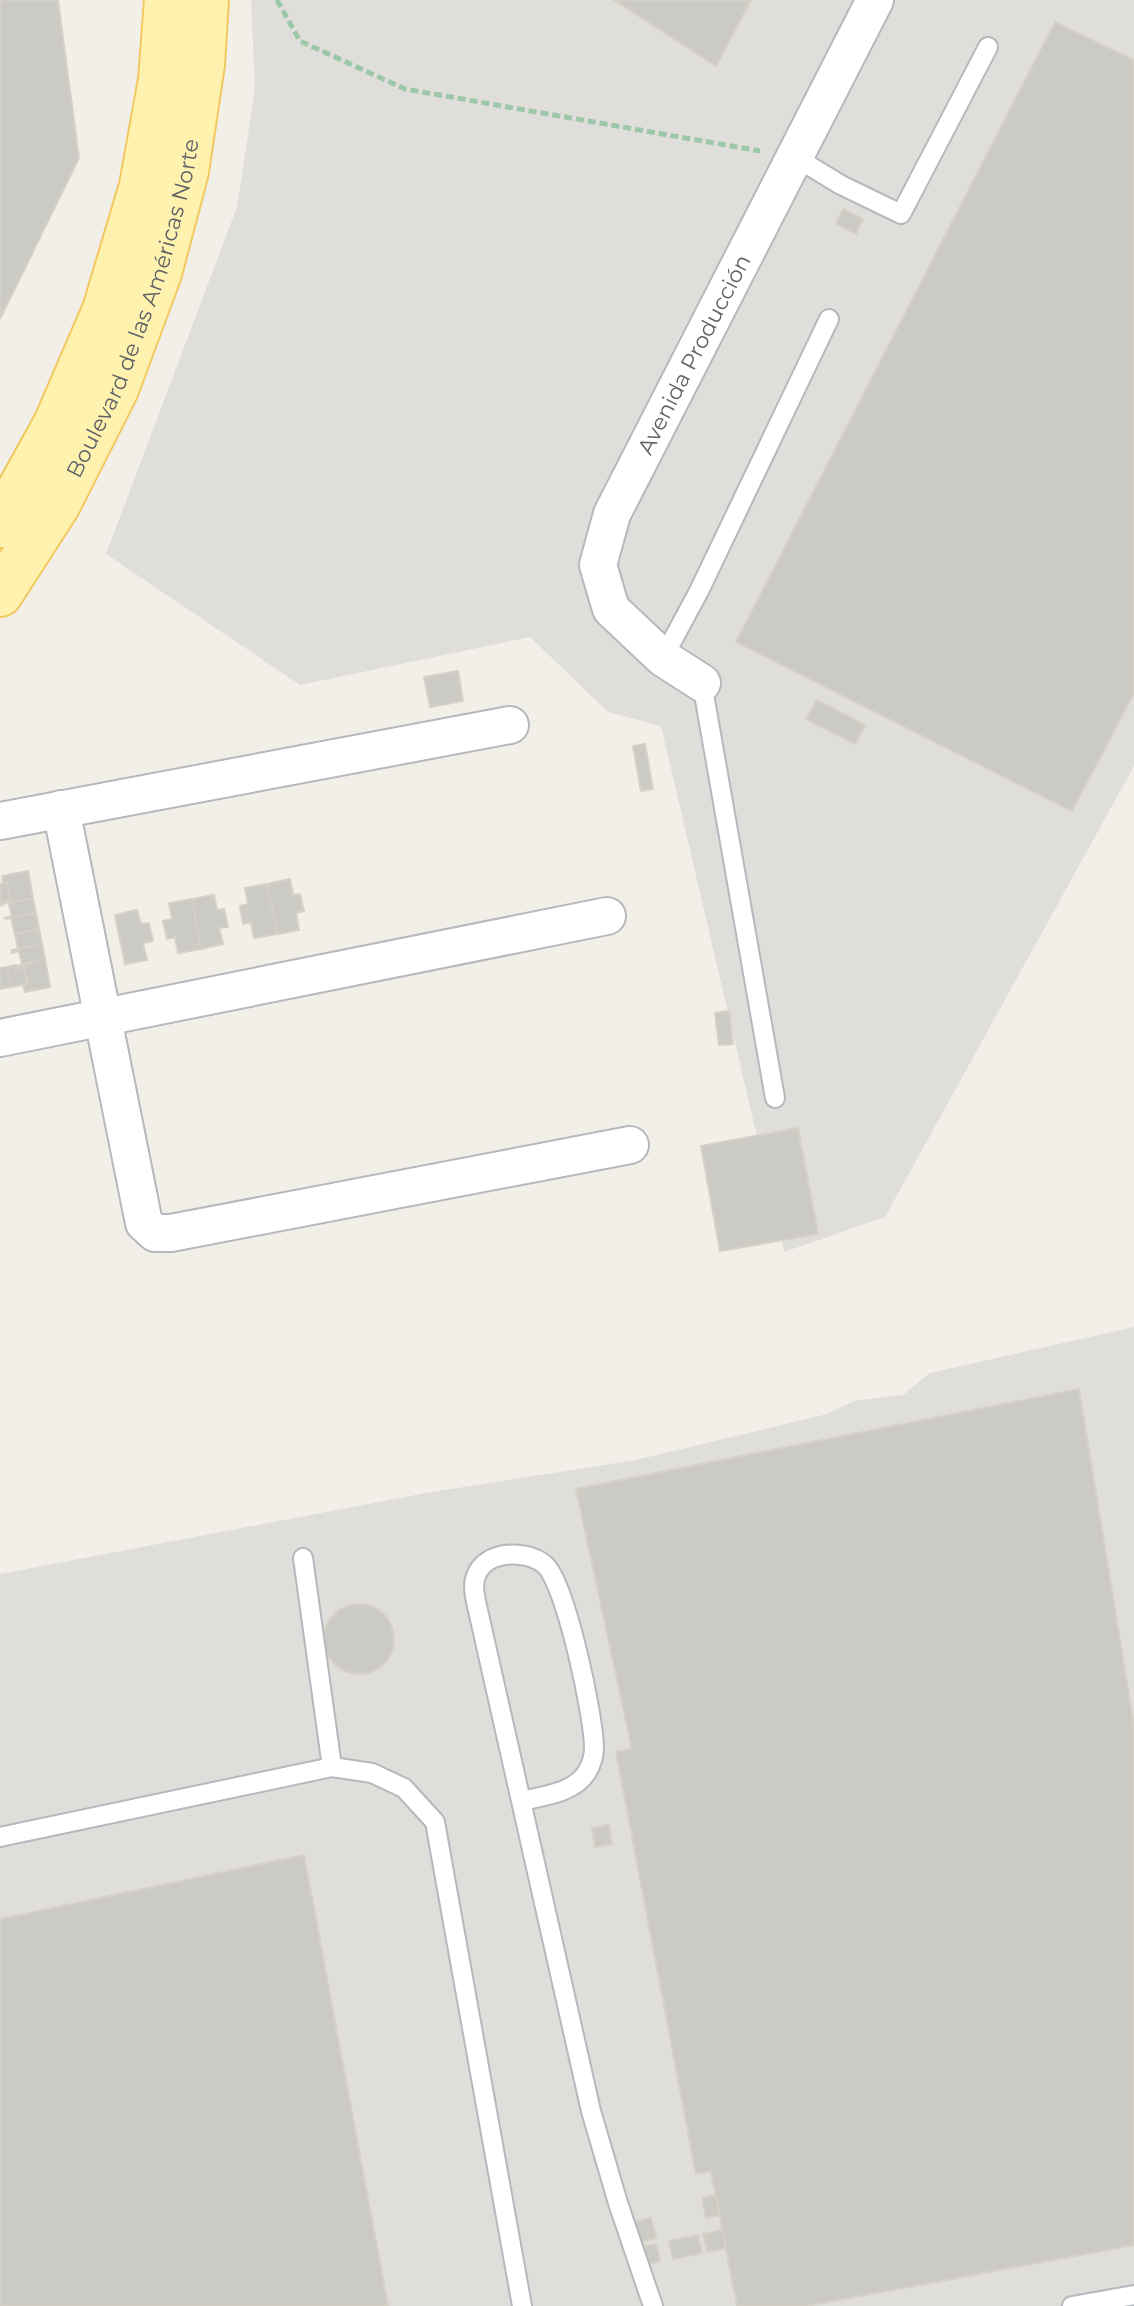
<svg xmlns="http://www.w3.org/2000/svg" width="1134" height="2306" font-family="Montserrat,sans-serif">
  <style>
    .industrial { fill: #e0deda }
    .building { fill: #cccac5; stroke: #d6d1c6; stroke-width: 2 }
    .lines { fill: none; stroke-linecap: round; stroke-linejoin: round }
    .service-casing { stroke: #b5b8bc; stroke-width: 22 }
    .minor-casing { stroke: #b5b8bc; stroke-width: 40 }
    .primary-casing { stroke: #f2c960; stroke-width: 48 }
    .path { stroke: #9cc7a9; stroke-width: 5; stroke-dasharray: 8 4; stroke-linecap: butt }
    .service { stroke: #fff; stroke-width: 18 }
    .minor { stroke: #fff; stroke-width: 36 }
    .primary { stroke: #fff2af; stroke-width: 44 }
    .labels { text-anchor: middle; stroke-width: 6; stroke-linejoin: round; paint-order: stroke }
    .street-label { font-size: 22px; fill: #5f6368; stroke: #fff }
  </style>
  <rect width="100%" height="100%" fill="#f1efe8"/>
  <path class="industrial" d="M251 0H1134V766L885 1217 784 1252 661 726 608 712 530 637 300 685 106 554 237 207 255 88Z
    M1134 1327V2306H0V1574L426 1493 636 1460 827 1414 854 1401 903 1395 930 1373Z"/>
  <path class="building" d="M0 0H58L79 158 0 319Z
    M614 0H751L716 66Z
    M1055 22 1134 60V693L1072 811 736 642Z
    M843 209 863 219 856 234 836 224Z
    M458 671 463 701 430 707 424 677Z
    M817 700 865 725 855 744 806 719Z
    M645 744 653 789 641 791 633 746Z
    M28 871 33 898 11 903 7 882 3 883 2 876Z
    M290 879 293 895 300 894 304 911 296 913 299 930 278 934 267 884Z
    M7 882 11 900 2 901 3 905 0 906V884Z
    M267 884 278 934 254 938 251 922 243 924 240 906 248 904 245 888Z
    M214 895 217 910 224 909 228 927 219 928 223 944 201 949 192 899Z
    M33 898 36 913 6 919 5 918 12 916 8 902 2 904V901L11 900V903Z
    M192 899 201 949 178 953 175 937 167 939 163 921 172 919 169 903Z
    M137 910 141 924 149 923 153 941 143 943 147 960 125 964 115 915Z
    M36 913 39 929 15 934 11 918Z
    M39 929 42 944 18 949 15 934Z
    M42 944 45 959 24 964V967L16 969V966L22 965 19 951 12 953V950Z
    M45 959 50 987 25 992 23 984H28L24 964Z
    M16 965V969L24 967 28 984 11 987 7 967Z
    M7 967 11 987 0 989V968Z
    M729 1011 733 1044 719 1045 715 1013Z
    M798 1128 818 1234 720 1251 701 1146Z
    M1079 1389 1134 1726V2245L807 2306H737L711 2171 696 2174 616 1752 632 1749 576 1489Z
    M324 1639a35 35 0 1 1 70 0a35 35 0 1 1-70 0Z
    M609 1825 612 1844 595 1847 592 1828Z
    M304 1855 388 2306H0V1919Z
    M716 2195 720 2215 706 2218 702 2198Z
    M651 2218 656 2238 636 2243 631 2223Z
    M722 2230 726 2248 707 2252 703 2234Z
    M698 2235 702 2253 673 2259 669 2241Z
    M656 2244 660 2261 641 2266 638 2248Z"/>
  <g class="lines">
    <defs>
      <path id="service" d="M795 157 841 185 901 214 988 47
        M663 658 699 591 829 319
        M702 683 775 1098
        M303 1558 332 1767 372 1773 404 1788 435 1822 522 2306
        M521 1801C543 1796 574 1793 587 1772 591 1765 594 1756 594 1748 594 1717 566 1584 545 1565 527 1549 485 1550 476 1576 472 1585 475 1597 477 1606L591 2111 618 2203 653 2306
        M0 1837 332 1767
        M1072 2306 1134 2295"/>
      <g id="minor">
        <path id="s1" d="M702 683 663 658 611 609 598 565 612 514 875 0"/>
        <path d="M61 809 144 1223 155 1233H171L630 1145"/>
        <path d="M0 821 510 725"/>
        <path d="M0 1038 607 916"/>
      </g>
      <g id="primary">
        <path d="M0 525 56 424 105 310 142 186 161 80 167 0"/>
        <path id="s2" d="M0 594 58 504 116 389 159 273 186 171 202 64 206 0"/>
      </g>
    </defs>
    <use href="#service" class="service-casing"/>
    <use href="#minor" class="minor-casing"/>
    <use href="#primary" class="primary-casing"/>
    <path class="path" d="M277 0 300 41 405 89 760 151"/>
    <use href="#service" class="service"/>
    <use href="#minor" class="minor"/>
    <use href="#primary" class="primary"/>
  </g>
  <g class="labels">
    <g class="street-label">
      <text dy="8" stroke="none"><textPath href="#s2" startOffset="318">Boulevard de las Américas Norte</textPath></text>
      <text dy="8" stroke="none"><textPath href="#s1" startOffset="396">Avenida Producción</textPath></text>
    </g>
  </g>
</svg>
